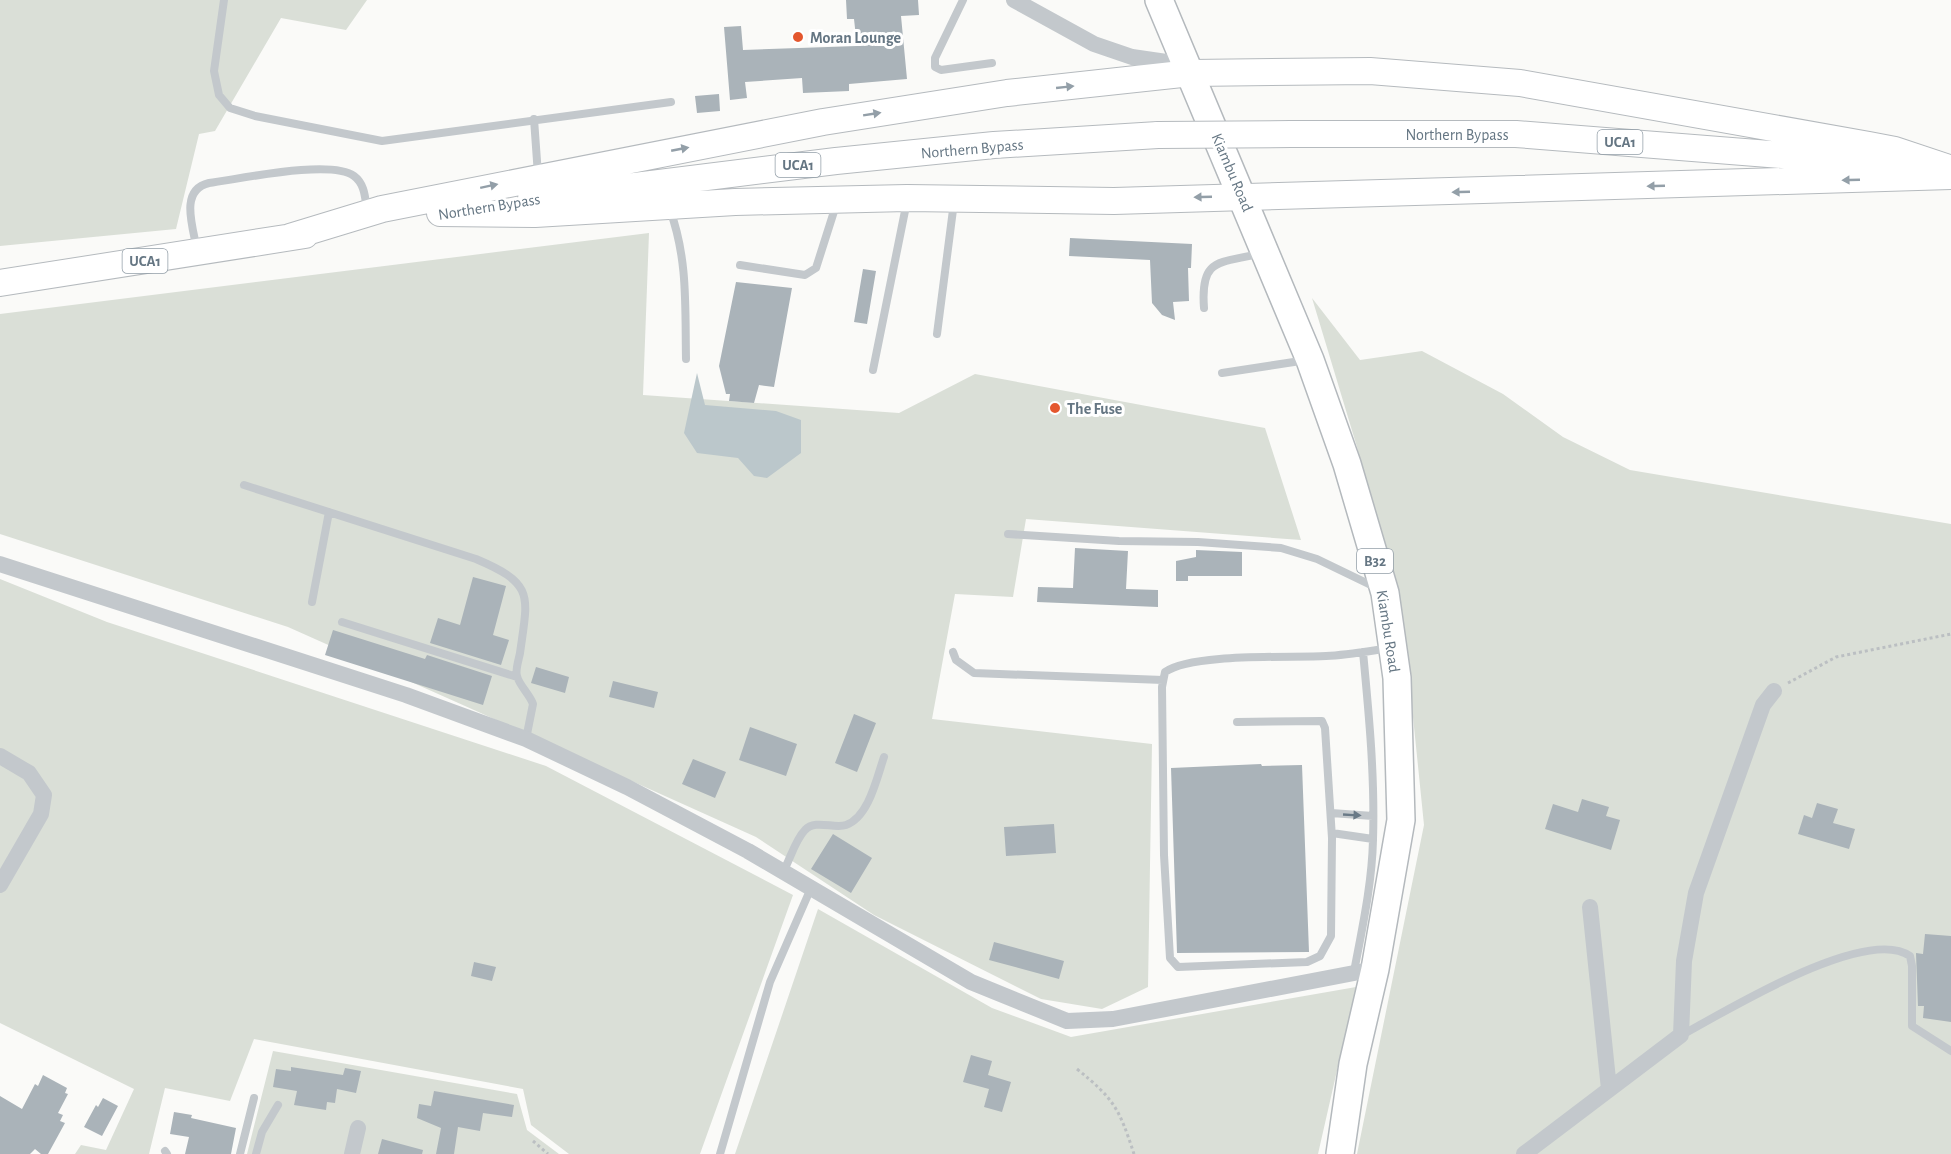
<svg xmlns="http://www.w3.org/2000/svg" width="1951" height="1154" font-family="'Alegreya Sans',sans-serif">
  <style>
    .green { fill: #dadfd7 }
    .water { fill: #bbc7cb }
    .building { fill: #aab3b9 }
    .lines { fill: none; stroke-linecap: round; stroke-linejoin: round }
    .primary-casing { stroke: #b5babe; stroke-width: 28 }
    .trunk-casing { stroke: #b4b9bd; stroke-width: 30 }
    .path { stroke: #bbbfc2; stroke-width: 3; stroke-dasharray: 3 3; stroke-linecap: butt }
    .service { stroke: #c3c8cc; stroke-width: 8 }
    .minor { stroke: #c3c8cc; stroke-width: 16 }
    .primary { stroke: #fff; stroke-width: 26 }
    .trunk { stroke: #fff; stroke-width: 27 }
    .primary-bridge-casing { stroke: #b5babe; stroke-width: 28; stroke-linecap: butt }
    .primary-bridge { stroke: #fff; stroke-width: 26 }
    .oneway { fill: #939fa8 }
    .oneway2 { fill: #6a7a87 }
    .poi-dot { fill: #e4572e; stroke: #fff; stroke-width: 2 }
    .labels { text-anchor: middle; stroke-width: 6; stroke-linejoin: round; paint-order: stroke }
    .shield { fill: #fff; stroke: #939fa8; stroke-width: 1.5 }
    .shield-label { font-size: 15px; font-weight: bold; fill: #657683 }
    .poi-label { font-size: 16px; font-weight: bold; fill: #657683; stroke: #fff; text-anchor: start }
    .street-label { font-size: 16px; fill: #657683; stroke: #fff }
  </style>
  <rect width="100%" height="100%" fill="#fafaf8"/>
  <path class="green" d="M0 0H367L346 30 281 18 215 131 199 134 176 229 0 246Z
    M649 233 643 395 899 413 975 374 1265 428 1301 540 1026 519 1013 597 955 594 932 719 1152 744 1148 987 1102 1009 1041 999 874 915 756 837 474 710 288 627 0 534V314Z
    M1312 298 1360 360 1422 351 1503 394 1563 437 1630 470 1951 524V1154H1357L1424 825 1412 707 1357 447Z
    M0 579 107 622 546 766 793 895 700 1154H569L531 1125 523 1089 254 1039 230 1101 165 1088 149 1154H75L81 1145 106 1150 134 1089 0 1023Z
    M818 909 992 1008 1071 1037 1356 987 1318 1154H735Z
    M273 1051 517 1094 527 1130 559 1154H247Z"/>
  <path class="water" d="M697 373 705 405 776 411 801 420V453L767 478 754 476 738 458 697 453 684 433Z"/>
  <path class="building" d="M846 0H918L919 15 901 16 907 79 849 84V91L803 93 802 78 745 82 747 98 730 100 724 27 741 26 743 50 857 46 854 19H847Z
    M719 94 720 111 697 113 695 96Z
    M1070 238 1192 244 1191 268H1188L1189 301 1173 302 1175 320 1162 315 1152 303 1150 260 1069 256Z
    M863 269 876 271 867 324 854 322Z
    M736 282 792 288 774 387 759 385 754 403 729 401 730 394H726L719 366Z
    M1075 548 1128 551 1126 589 1158 590V607L1037 602 1038 587 1073 588Z
    M1196 550 1242 552V576H1188V581H1176V561L1196 557Z
    M473 577 506 586 493 635 509 640 501 665 430 643 438 618 460 625Z
    M333 630 425 659 427 655 492 676 483 705 325 655Z
    M536 667 569 677 565 693 531 683Z
    M613 681 658 692 654 708 609 697Z
    M854 714 876 723 857 772 835 763Z
    M750 727 797 744 786 776 739 760Z
    M693 759 726 772 715 798 682 784Z
    M1261 764 1262 766 1302 765 1309 952 1177 953 1171 768Z
    M1582 799 1609 807 1606 816 1620 820 1611 850 1545 829 1553 804 1578 812Z
    M1817 803 1838 809 1833 823 1855 829 1849 849 1798 834 1804 815 1812 818Z
    M1054 824 1056 853 1006 856 1004 827Z
    M833 834 872 858 851 893 811 869Z
    M1925 934 1951 936V1022L1923 1018 1924 1006H1918L1916 953 1923 954Z
    M994 942 1064 961 1059 979 989 960Z
    M474 962 496 967 492 981 471 976Z
    M971 1055 992 1061 988 1075 1011 1082 1002 1112 984 1107 989 1089 963 1082Z
    M291 1067 343 1075 345 1068 361 1071 356 1093 337 1089 335 1103 327 1102 326 1110 294 1105 297 1091 273 1087 276 1069 291 1071Z
    M43 1075 67 1088 65 1093 68 1094 58 1113 63 1115 60 1121 65 1123 48 1154H41L35 1149 30 1154H0V1096L22 1109 35 1084 38 1086Z
    M434 1091 514 1105 512 1117 483 1113 480 1131 458 1127 454 1154H436L441 1128 417 1118 419 1104 431 1106Z
    M103 1098 118 1106 102 1136 84 1127 96 1105 98 1107Z
    M174 1112 192 1115 191 1118 236 1128 231 1154H185L189 1137 170 1134Z
    M382 1139 423 1150 422 1154H378Z"/>
  <g class="lines">
    <defs>
      <path id="primary" d="M1291 134H1516L1895 164
        M531 199 836 161 994 145 1158 135
        M440 213 535 214 735 202 907 198 1114 201 1951 176
        M290 237 382 209 823 122 1007 93 1191 73 1370 71 1520 83 1869 145 1895 150 1949 168
        M0 283 305 235"/>
      <path id="trunk" d="M1159 0 1310 360 1347 464 1385 593 1397 678 1401 820 1375 969 1353 1064 1340 1154"/>
    </defs>
    <use href="#primary" class="primary-casing"/>
    <use href="#trunk" class="trunk-casing"/>
    <path class="path" d="M1788 683 1836 657 1951 634
      M1077 1069C1114 1099 1119 1108 1134 1154
      M533 1141 548 1154"/>
    <path class="service" d="M224 0 214 71 219 95 230 108 255 116 382 141 671 102
      M963 0 935 58V67L941 70 992 63
      M534 119 538 175
      M670 210C688 259 685 307 686 359
      M197 250C193 227 179 190 209 183 240 179 331 159 354 176 365 184 365 198 367 210
      M740 265 805 275 816 268 837 202
      M1204 308C1200 256 1220 264 1262 253
      M937 334 954 202
      M873 370 907 201
      M1222 373 1307 360
      M244 485 476 559C535 584 528 595 520 653 519 659 515 670 517 676 519 685 530 695 533 704L526 739
      M1008 534 1119 541 1198 542 1281 548 1317 559 1377 588
      M312 602 329 512
      M342 622 517 677
      M953 652 956 660 974 673 1163 680
      M1237 722 1322 721 1325 728 1332 838 1331 936 1320 956 1307 962 1178 967 1170 958 1164 855 1162 687 1165 672C1192 653 1288 658 1326 656 1347 655 1369 651 1390 648
      M1331 813 1373 816
      M1332 833 1373 839
      M783 872C790 860 795 840 805 830 815 819 834 829 846 825 869 817 877 777 884 757
      M1354 972C1362 929 1372 884 1373 840 1375 777 1369 715 1363 652
      M1682 1035C1726 1011 1866 925 1910 956L1912 966V1026L1951 1051
      M165 1151 167 1154
      M240 1154 254 1098
      M256 1154 262 1132 278 1105
      M720 1154 770 982 811 888"/>
    <path class="minor" d="M1014 0 1094 44 1132 57 1187 65
      M0 564 406 695 526 739 627 787 748 851 971 982 1067 1021 1113 1019 1375 969
      M0 756 29 773 44 795 41 814 0 885
      M1590 907 1609 1089
      M352 1154 358 1128
      M1524 1154 1681 1035 1684 961 1696 893 1763 705 1774 691"/>
    <use href="#primary" class="primary"/>
    <use href="#trunk" class="trunk"/>
    <defs>
      <path id="primary-bridge" d="M1158 135 1291 134"/>
    </defs>
    <use href="#primary-bridge" class="primary-bridge-casing"/>
    <use href="#primary-bridge" class="primary-bridge"/>
  </g>
  <defs><path id="oneway-solid" d="M-6-.8H1V-3.2L6.5 0L1 3.2V.8H-6Z" transform="scale(1.5)"/></defs>
  <g class="oneway">
    <use href="#oneway-solid" transform="translate(1065 87) rotate(-6)"/>
    <use href="#oneway-solid" transform="translate(872 114) rotate(-9)"/>
    <use href="#oneway-solid" transform="translate(680 149) rotate(-11)"/>
    <use href="#oneway-solid" transform="translate(1851 180) rotate(178)"/>
    <use href="#oneway-solid" transform="translate(489 186) rotate(-12)"/>
    <use href="#oneway-solid" transform="translate(1656 186) rotate(178)"/>
    <use href="#oneway-solid" transform="translate(1461 192) rotate(178)"/>
    <use href="#oneway-solid" transform="translate(1203 197) rotate(178)"/>
  </g>
  <use class="oneway2" href="#oneway-solid" transform="translate(1352 815) rotate(3)"/>
  <g class="poi-dot">
    <circle cx="798" cy="37" r="6"/>
    <circle cx="1055" cy="408" r="6"/>
  </g>
  <g class="labels">
    <g class="shield">
      <rect x="1597.5" y="130" width="45" height="24" rx="4.5"/>
      <rect x="775.5" y="153" width="45" height="24" rx="4.5"/>
      <rect x="122.5" y="249" width="45" height="24" rx="4.5"/>
      <rect x="1357" y="549" width="36" height="24" rx="4.5"/>
    </g>
    <g class="shield-label">
      <text x="1620" y="147">UCA1</text>
      <text x="798" y="170">UCA1</text>
      <text x="145" y="266">UCA1</text>
      <text x="1375" y="566">B32</text>
    </g>
    <g class="poi-label">
      <text x="810" y="43">Moran Lounge</text>
      <text x="1067" y="414">The Fuse</text>
    </g>
    <g class="street-label">
      <text x="1457" y="140">Northern Bypass</text>
      <text transform="translate(972 148) rotate(-5)" y="6">Northern Bypass</text>
      <text transform="translate(1233 172) rotate(67)" y="6">Kiambu Road</text>
      <text transform="translate(489 206) rotate(-9)" y="6">Northern Bypass</text>
      <text transform="translate(1389 631) rotate(81)" y="6">Kiambu Road</text>
    </g>
  </g>
</svg>
